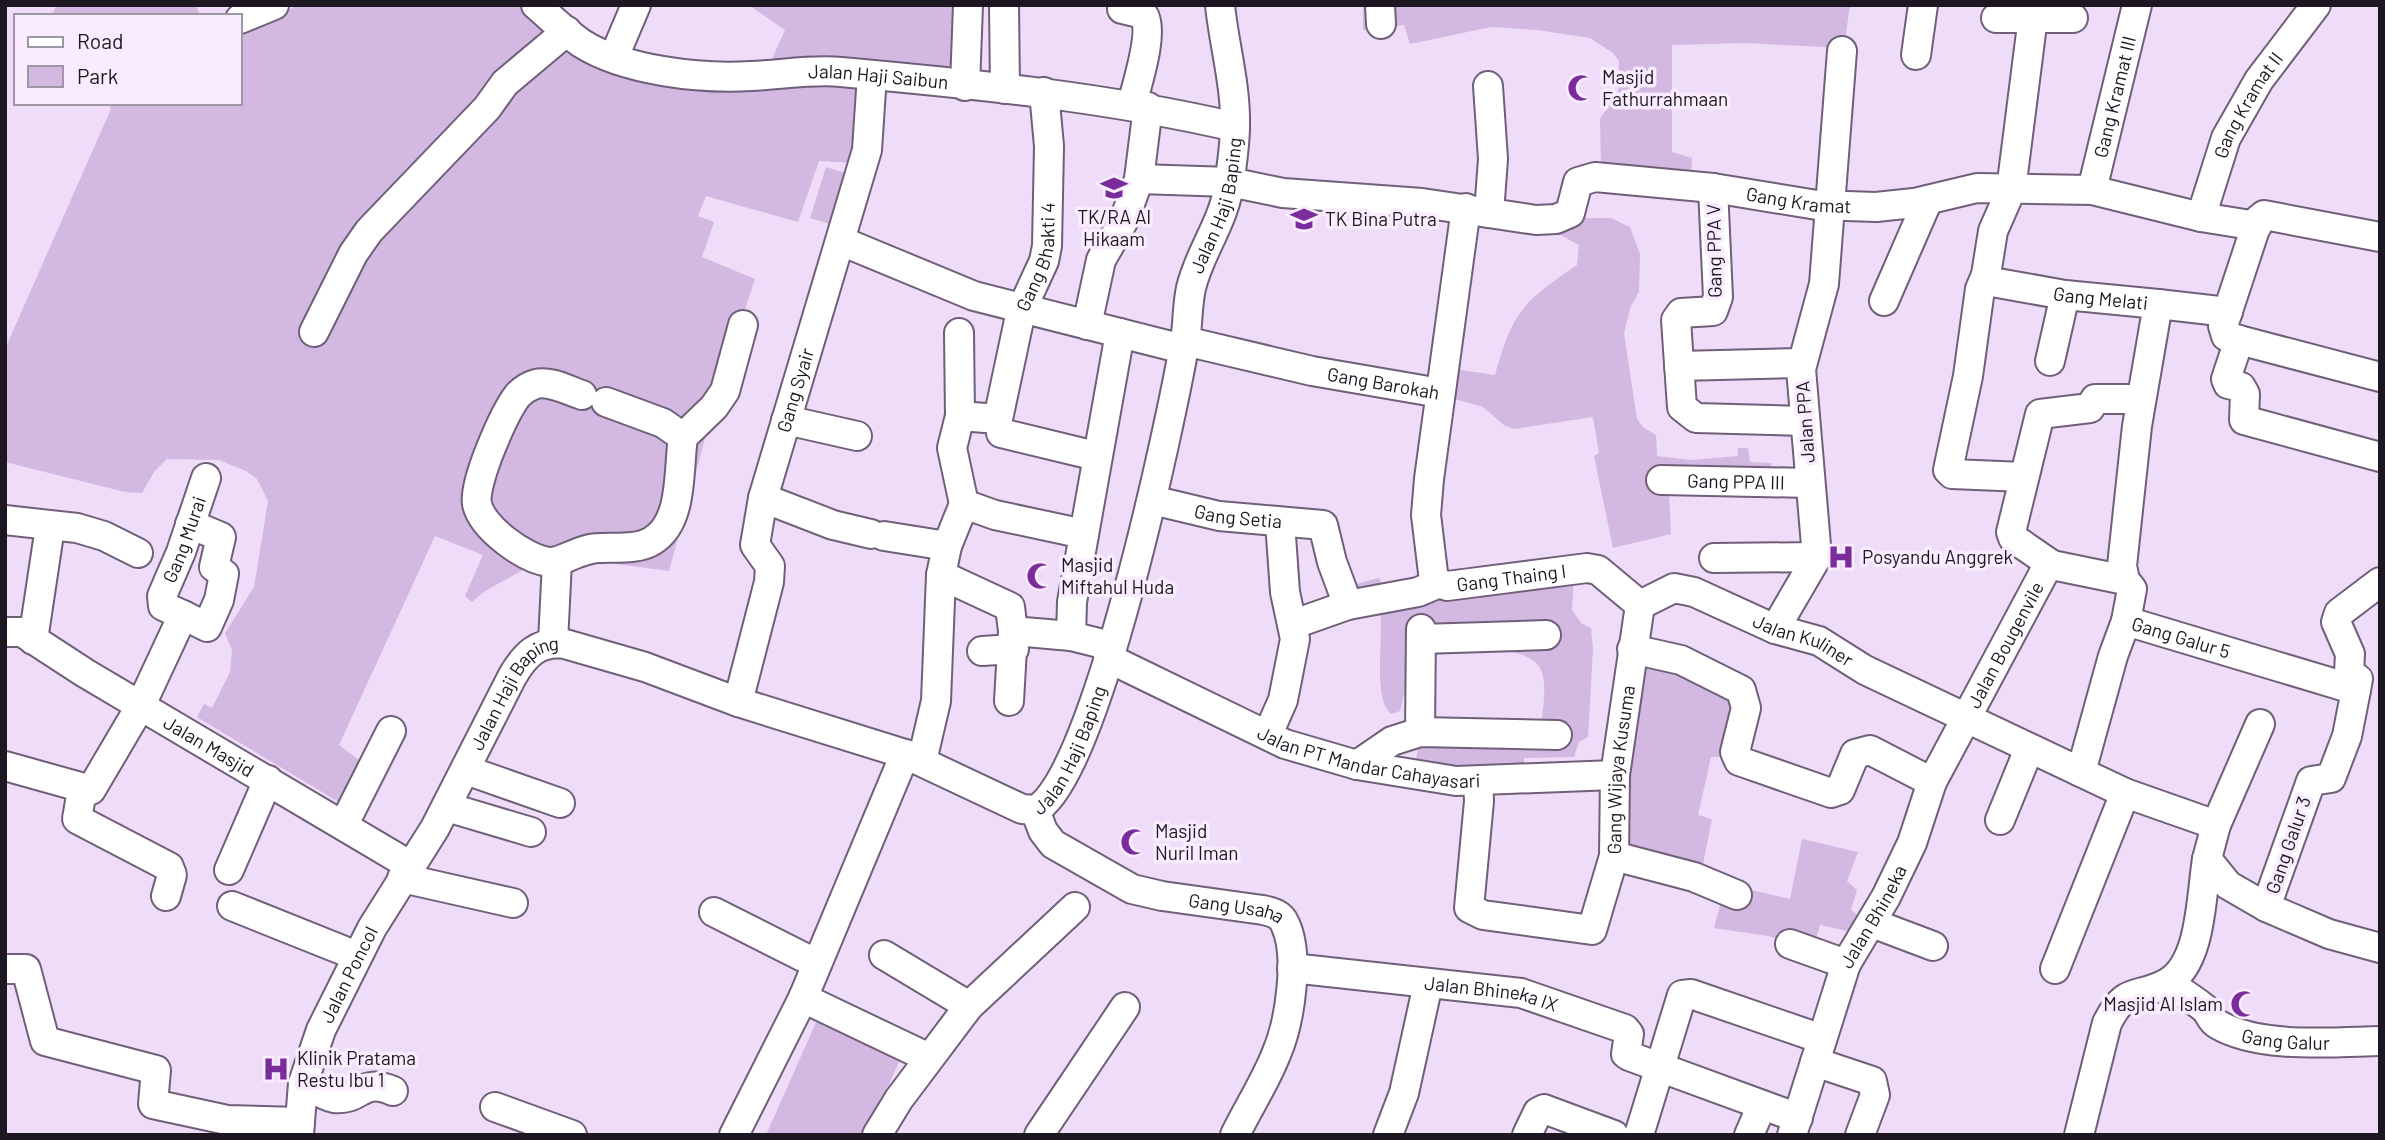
<svg xmlns="http://www.w3.org/2000/svg" width="2385" height="1140" font-family="Barlow,sans-serif">
  <style>
    .green { fill: #d3b8e2 }
    .lines { fill: none; stroke-linecap: round; stroke-linejoin: round }
    .minor-casing { stroke: #705f79; stroke-width: 32 }
    .minor { stroke: #fff; stroke-width: 28 }
    .labels { text-anchor: middle; stroke-width: 7; stroke-linejoin: round; paint-order: stroke }
    .poi-label { font-size: 19px; fill: #1d1721; stroke: #f8ecfe; text-anchor: start }
    .street-label { font-size: 19px; fill: #1d1721; stroke: #f8ecfe }
  </style>
  <rect width="100%" height="100%" fill="#efdcf9"/>
  <path class="green" d="M57 5H196L200 16H51Z
    M299 5H526L581 53 718 91 763 79 785 30 749 5H967V72L876 64 857 163 819 161 798 222 706 196 698 216 714 222 702 257 755 279 719 387 669 571 550 555 485 591 472 602 465 596 483 555 435 536 339 745 367 766 347 807 197 717 204 704 212 708 230 672 232 650 225 633 254 587 268 501 257 479 246 471 219 460 167 459 154 472 142 493 125 492 5 462V349L111 109 109 103H240V31Z
    M1363 5H1850L1844 48 1746 43 1672 45V152L1692 158 1691 175 1601 168 1600 118 1618 95 1619 61 1613 53 1590 38 1537 30 1491 27 1410 44 1404 25 1363 30Z
    M826 167 849 174 833 225 810 218Z
    M1577 218H1611L1630 227 1640 254 1639 292 1631 306 1624 333 1637 419 1643 427 1656 435 1657 456 1691 460 1738 456V448H1748L1750 462 1771 463 1772 475 1669 493 1671 534 1613 548 1594 456 1599 453 1593 417 1514 429 1504 425 1483 407 1441 395 1447 368 1495 375C1513 311 1523 302 1577 265L1579 245 1544 226Z
    M1574 577 1572 610 1582 624 1591 628 1593 650 1588 737 1579 742 1574 757 1524 758 1522 790 1415 764 1421 734 1539 735C1542 717 1548 686 1541 670 1527 639 1451 653 1423 654L1411 666 1400 711 1391 714C1370 695 1387 628 1378 598L1345 587 1379 578 1384 593Z
    M1635 652 1736 689 1725 757H1711L1698 815 1712 819 1702 869 1625 849Z
    M1802 839 1858 852 1847 881 1857 890 1851 910 1860 917 1852 932 1820 925 1813 949 1768 936 1714 928 1726 884 1790 899Z
    M821 1011 905 1048 867 1135H766Z"/>
  <g class="lines">
    <defs>
      <g id="minor">
        <path id="s1" d="M536 5C551 18 565 32 581 43 625 71 700 79 751 76 781 75 812 69 841 72 974 84 1106 97 1235 127"/>
        <path d="M1004 5 1005 89"/>
        <path d="M1380 5 1381 24"/>
        <path d="M1122 9 1143 14C1155 30 1137 84 1132 104"/>
        <path id="s2" d="M2033 17 2011 190 1993 231 1986 275 1992 282 2065 295 2158 304 2137 426 2122 566 2125 580 2132 589 2126 621"/>
        <path d="M1996 18H2073"/>
        <path d="M240 19 274 5"/>
        <path d="M1916 55 1923 5"/>
        <path d="M614 57 636 5"/>
        <path d="M965 86 968 5"/>
        <path d="M1488 86 1493 159 1489 213"/>
        <path id="s3" d="M1139 179 1230 182 1283 193 1422 203 1536 220 1556 219 1570 213 1578 182 1595 177 1713 188 1817 205 1876 207 1914 203 1977 188 2092 190 2201 217 2257 226"/>
        <path d="M1713 188 1718 297 1713 311 1681 313 1676 320 1682 407 1696 418 1805 421"/>
        <path id="s4" d="M2092 190 2137 5"/>
        <path id="s5" d="M1466 208 1429 479 1426 515 1434 581 1447 586 1587 568 1598 570 1640 605"/>
        <path id="s6" d="M2201 217 2226 138 2259 80 2316 5"/>
        <path d="M2380 237 2264 215 2258 220 2223 326 2226 336 2239 340 2226 379 2228 384 2241 387 2245 394 2244 420 2380 457"/>
        <path d="M841 241 974 296 1183 349"/>
        <path d="M1986 275 1980 289 1968 376 1948 470 1952 474 2024 477"/>
        <path d="M1884 301 1928 200"/>
        <path d="M2158 304 2228 312"/>
        <path d="M1087 325 1101 260 1124 220 1139 179 1148 107"/>
        <path d="M314 332 353 254 369 231 487 108 505 83 567 31"/>
        <path d="M2239 340 2380 377"/>
        <path id="s7" d="M1185 341 1312 371 1440 393"/>
        <path d="M2050 361 2065 295"/>
        <path d="M1679 366 1801 363"/>
        <path d="M582 395C569 391 550 380 536 384 529 386 523 390 518 395 504 413 473 483 477 504 482 528 525 559 549 562 561 563 581 548 599 548 616 547 637 550 652 541 684 522 678 469 683 437L714 407 725 391 743 325"/>
        <path d="M606 402 663 423 683 437"/>
        <path id="s8" d="M960 416 998 419 1021 311 1044 261 1047 246 1049 146 1044 92"/>
        <path d="M786 420 857 436"/>
        <path d="M1001 433 1096 456"/>
        <path id="s9" d="M1661 480 1810 483"/>
        <path d="M763 498 833 525 871 534"/>
        <path id="s10" d="M1152 500 1219 516 1323 525 1332 562 1348 605"/>
        <path d="M964 504 995 515 1084 534"/>
        <path d="M5 520 77 528 104 536 138 553"/>
        <path d="M884 536 947 546"/>
        <path d="M1714 558 1817 557"/>
        <path d="M2052 565 2013 538 2011 532 2040 414 2090 408 2095 399H2141"/>
        <path d="M941 575 1010 607 1013 631 1071 636 1111 646"/>
        <path id="s11" d="M1640 605 1674 588 1694 592 1775 629 1819 641 1865 670 2125 793 2216 825 2207 859 2228 885 2266 907 2329 934 2380 948"/>
        <path d="M183 615 207 627 219 600 224 574 214 567 221 537 190 524"/>
        <path d="M1294 624 1348 605 1418 592 1437 584"/>
        <path d="M1775 629 1817 557 1801 369 1824 284 1842 51"/>
        <path id="s12" d="M5 632H22L85 673 411 866"/>
        <path d="M1071 636 1072 602 1120 333"/>
        <path d="M1421 639 1546 635"/>
        <path d="M33 640 50 527"/>
        <path d="M553 642 557 562"/>
        <path d="M1632 649 1681 660 1741 690 1746 708 1735 752 1739 761 1831 793 1840 790 1855 754 1870 750 1932 782"/>
        <path d="M982 651 1014 649"/>
        <path id="s13" d="M1108 658 1285 744 1357 765 1456 781 1615 775"/>
        <path d="M2356 690 2358 679 2349 673 2350 654 2336 622 2339 613 2380 582"/>
        <path d="M1009 701 1013 631"/>
        <path id="s14" d="M738 702 769 582 770 566 755 545 763 498 867 150 872 75"/>
        <path d="M1420 732 1421 629"/>
        <path d="M1268 734 1283 700 1295 639 1285 592 1280 522"/>
        <path d="M922 761 936 701 941 575 947 546 964 504 952 448 960 416 959 333"/>
        <path d="M1357 765 1392 741 1420 732 1557 735"/>
        <path id="s15" d="M5 766 91 790 141 705 183 615 163 606 162 596 181 552 206 478"/>
        <path d="M466 770 560 803"/>
        <path id="s16" d="M2081 772 2113 656 2126 621 2356 690 2347 736 2331 778 2311 781 2266 907"/>
        <path id="s17" d="M1478 782 1479 801 1469 908 1483 915 1592 930 1614 856 1615 775 1640 605"/>
        <path d="M82 790 77 819 169 867 172 875 166 896"/>
        <path d="M447 807 531 832"/>
        <path id="s18" d="M1035 810 1043 831 1053 844 1132 889 1162 896 1263 910C1272 912 1281 914 1285 924 1300 955 1290 1021 1277 1052 1266 1081 1248 1108 1235 1135"/>
        <path d="M2000 820 2029 749"/>
        <path d="M344 824 391 731"/>
        <path d="M2216 825 2260 724"/>
        <path d="M1614 856 1694 877 1737 895"/>
        <path d="M229 870 268 780"/>
        <path d="M402 878 513 903"/>
        <path d="M232 906 357 956"/>
        <path d="M714 912 817 964"/>
        <path d="M1872 923 1933 946"/>
        <path d="M1790 944 1846 964"/>
        <path d="M884 955 969 1006"/>
        <path id="s19" d="M1292 968 1521 993 1625 1029 1629 1034 1626 1054 1629 1056 1798 1118"/>
        <path d="M5 969H26L45 1041 156 1070 153 1104 227 1120 300 1122"/>
        <path d="M2055 969 2125 793"/>
        <path id="s20" d="M2168 983C2180 991 2193 999 2204 1008 2210 1013 2210 1020 2217 1024 2259 1049 2332 1042 2380 1041"/>
        <path d="M803 998 929 1058"/>
        <path d="M1815 1062 1872 1081 1875 1095 1860 1135"/>
        <path d="M303 1083C312 1088 323 1096 334 1098 362 1101 360 1077 393 1091"/>
        <path d="M495 1107 572 1135"/>
        <path id="s21" d="M299 1135 303 1083 321 1030 372 928 435 828 512 677C524 656 538 640 565 644L645 667 738 702 905 754 1022 809 1035 810C1095 782 1172 417 1185 341 1188 324 1187 306 1191 288 1200 250 1225 222 1230 179 1232 162 1235 144 1235 126 1236 85 1224 45 1220 5"/>
        <path d="M734 1135 803 998 905 754"/>
        <path d="M877 1135 899 1099 969 1006 1075 907"/>
        <path d="M1039 1135 1125 1007"/>
        <path d="M1388 1135 1404 1093 1428 984"/>
        <path d="M1527 1135 1538 1112 1544 1109 1614 1135"/>
        <path d="M1639 1135 1682 995 1691 994 1822 1039"/>
        <path d="M1749 1135 1762 1105"/>
        <path id="s22" d="M1792 1135 1846 964 1886 897 1912 843 1932 782 2047 567 2052 565 2125 580"/>
        <path d="M2079 1135 2107 1023C2127 984 2136 1000 2167 983 2202 964 2201 895 2207 859"/>
      </g>
    </defs>
    <use href="#minor" class="minor-casing"/>
    <use href="#minor" class="minor"/>
  </g>
  <defs>
    <symbol id="mosque-bare" viewBox="-9 -9 18 18"><path d="M3.5-4.9A6 6 0 1 0 3.5 4.9A5 5 0 1 1 3.5-4.9Z" fill="#7a2b9c" stroke="#f8ecfe" stroke-width="2.5" paint-order="stroke"/></symbol>
    <symbol id="school-bare" viewBox="-9 -9 18 18"><path d="M0-5L7-2L0 1L-7-2ZM-4 1L0 2.5L4 1V4Q0 6-4 4Z" fill="#7a2b9c" stroke="#f8ecfe" stroke-width="2.5" paint-order="stroke"/></symbol>
    <symbol id="hospital-bare" viewBox="-9 -9 18 18"><path d="M-5-5h3v3.5h4V-5h3V5h-3V1.5h-4V5h-3Z" fill="#7a2b9c" stroke="#f8ecfe" stroke-width="2.5" paint-order="stroke"/></symbol>
  </defs>
  <g fill-rule="evenodd">
    <use href="#mosque-bare" x="1562" y="69" width="38" height="38"/>
    <use href="#school-bare" x="1095" y="169" width="38" height="38"/>
    <use href="#school-bare" x="1285" y="200" width="38" height="38"/>
    <use href="#hospital-bare" x="1822" y="538" width="38" height="38"/>
    <use href="#mosque-bare" x="1021" y="557" width="38" height="38"/>
    <use href="#mosque-bare" x="1115" y="823" width="38" height="38"/>
    <use href="#mosque-bare" x="2225" y="985" width="38" height="38"/>
    <use href="#hospital-bare" x="257" y="1050" width="38" height="38"/>
  </g>
  <g class="labels">
    <g class="poi-label">
      <text x="1602" y="84">Masjid<tspan x="1602" dy="22">Fathurrahmaan</tspan></text>
      <text x="1114" y="224" text-anchor="middle">TK/RA Al<tspan x="1114" dy="22">Hikaam</tspan></text>
      <text x="1325" y="226">TK Bina Putra</text>
      <text x="1862" y="564">Posyandu Anggrek</text>
      <text x="1061" y="572">Masjid<tspan x="1061" dy="22">Miftahul Huda</tspan></text>
      <text x="1155" y="838">Masjid<tspan x="1155" dy="22">Nuril Iman</tspan></text>
      <text x="2223" y="1011" text-anchor="end">Masjid Al Islam</text>
      <text x="297" y="1065">Klinik Pratama<tspan x="297" dy="22">Restu Ibu 1</tspan></text>
    </g>
    <g class="street-label">
      <text dy="7" stroke="none"><textPath href="#s1" startOffset="362">Jalan Haji Saibun</textPath></text>
      <text dy="7" stroke="none"><textPath href="#s4" startOffset="96">Gang Kramat III</textPath></text>
      <text dy="7" stroke="none"><textPath href="#s6" startOffset="122">Gang Kramat II</textPath></text>
      <text dy="7" stroke="none"><textPath href="#s3" startOffset="690">Gang Kramat</textPath></text>
      <text dy="7" stroke="none"><textPath href="#s21" startOffset="1715">Jalan Haji Baping</textPath></text>
      <text transform="translate(1714 251) rotate(-91)" y="7">Gang PPA V</text>
      <text dy="7" stroke="none"><textPath href="#s8" startOffset="206">Gang Bhakti 4</textPath></text>
      <text dy="7" stroke="none"><textPath href="#s2" startOffset="383">Gang Melati</textPath></text>
      <text dy="7" stroke="none"><textPath href="#s7" startOffset="203">Gang Barokah</textPath></text>
      <text dy="7" stroke="none"><textPath href="#s14" startOffset="326">Gang Syair</textPath></text>
      <text transform="translate(1805 422) rotate(-94)" y="7">Jalan PPA</text>
      <text dy="7" stroke="none"><textPath href="#s9" startOffset="75">Gang PPA III</textPath></text>
      <text dy="7" stroke="none"><textPath href="#s10" startOffset="88">Gang Setia</textPath></text>
      <text dy="7" stroke="none"><textPath href="#s15" startOffset="380">Gang Murai</textPath></text>
      <text dy="7" stroke="none"><textPath href="#s5" startOffset="455">Gang Thaing I</textPath></text>
      <text dy="7" stroke="none"><textPath href="#s16" startOffset="215">Gang Galur 5</textPath></text>
      <text dy="7" stroke="none"><textPath href="#s11" startOffset="178">Jalan Kuliner</textPath></text>
      <text dy="7" stroke="none"><textPath href="#s22" startOffset="537">Jalan Bougenvile</textPath></text>
      <text dy="7" stroke="none"><textPath href="#s21" startOffset="500">Jalan Haji Baping</textPath></text>
      <text dy="7" stroke="none"><textPath href="#s21" startOffset="1148">Jalan Haji Baping</textPath></text>
      <text dy="7" stroke="none"><textPath href="#s12" startOffset="236">Jalan Masjid</textPath></text>
      <text dy="7" stroke="none"><textPath href="#s13" startOffset="282">Jalan PT Mandar Cahayasari</textPath></text>
      <text dy="7" stroke="none"><textPath href="#s17" startOffset="416">Gang Wijaya Kusuma</textPath></text>
      <text transform="translate(2288 845) rotate(-71)" y="7">Gang Galur 3</text>
      <text dy="7" stroke="none"><textPath href="#s18" startOffset="236">Gang Usaha</textPath></text>
      <text dy="7" stroke="none"><textPath href="#s22" startOffset="234">Jalan Bhineka</textPath></text>
      <text dy="7" stroke="none"><textPath href="#s21" startOffset="170">Jalan Poncol</textPath></text>
      <text dy="7" stroke="none"><textPath href="#s19" startOffset="201">Jalan Bhineka IX</textPath></text>
      <text dy="7" stroke="none"><textPath href="#s20" startOffset="136">Gang Galur</textPath></text>
    </g>
  </g>
  <rect width="2385" height="1140" fill="none" stroke="#1d1721" stroke-width="14"/>
  <rect x="14" y="14" width="228" height="91" fill="#f8ecfe" stroke="#a097a6" stroke-width="2"/>
  <rect x="28" y="37" width="35" height="10" fill="#ffffff" stroke="#a097a6" stroke-width="2"/>
  <text x="77" y="49" font-size="21" fill="#1d1721">Road</text>
  <rect x="28" y="66" width="35" height="21" fill="#d3b8e2" stroke="#a097a6" stroke-width="2"/>
  <text x="77" y="84" font-size="21" fill="#1d1721">Park</text>
</svg>
